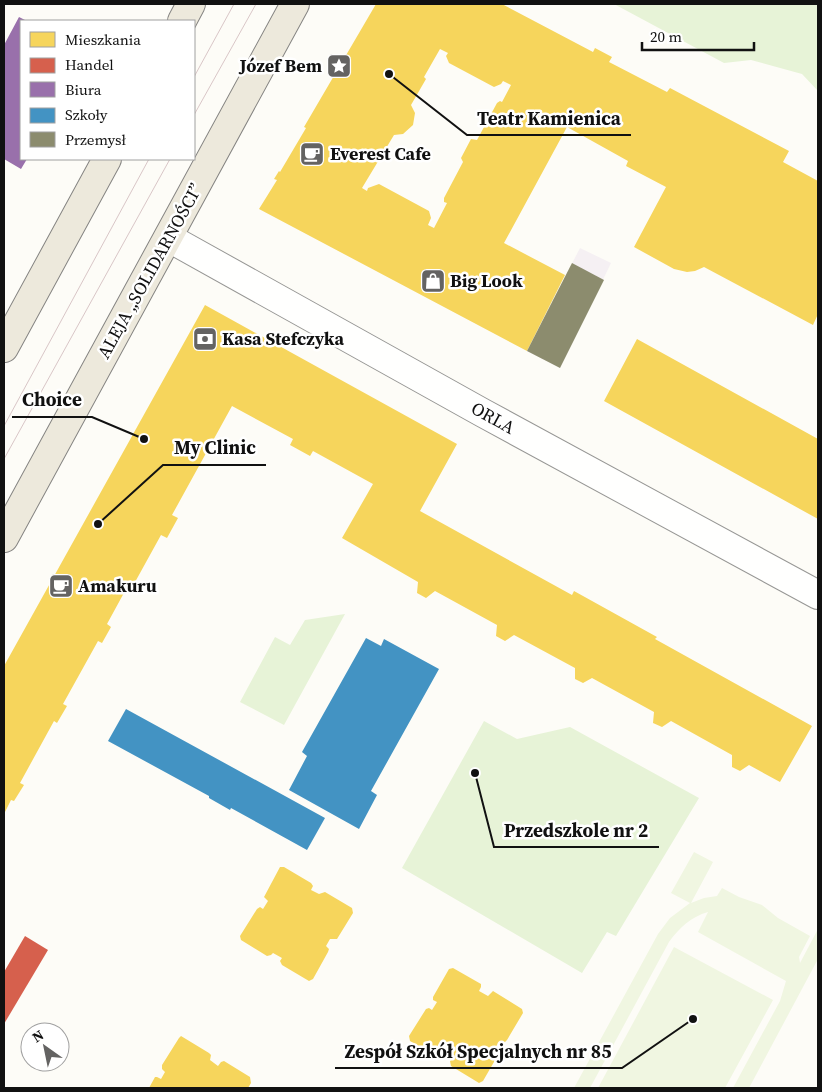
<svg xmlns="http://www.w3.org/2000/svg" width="822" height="1092" font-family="'Source Serif 4',serif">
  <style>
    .industrial { fill: #f5f0f3 }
    .green { fill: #e7f3d7 }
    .pitch { fill: #f0f6e1 }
    .homes { fill: #f6d55c; fill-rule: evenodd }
    .shops { fill: #d6604d }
    .offices { fill: #9970ab }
    .schools { fill: #4393c3 }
    .industry { fill: #8c8c6e }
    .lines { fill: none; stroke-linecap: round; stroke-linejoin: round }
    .minor-casing { stroke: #979795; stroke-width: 30 }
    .major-casing { stroke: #858482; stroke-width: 30 }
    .minor { stroke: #fffffe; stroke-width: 28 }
    .major { stroke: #ede9dc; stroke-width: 28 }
    .tram { stroke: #d9c6c7; stroke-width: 1 }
    .labels { text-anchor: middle; stroke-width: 5; stroke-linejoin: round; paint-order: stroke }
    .poi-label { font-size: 18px; font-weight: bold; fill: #111; stroke: #fff; text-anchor: start }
    .street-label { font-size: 18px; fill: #111; stroke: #fff }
    .leader { fill: none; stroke: #111; stroke-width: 2 }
    .callout-dot { fill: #111; stroke: #fff; stroke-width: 2 }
    .callout-label { font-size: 19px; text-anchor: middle; font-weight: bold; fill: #111; stroke: #fff; stroke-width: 5; stroke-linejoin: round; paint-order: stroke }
  </style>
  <rect width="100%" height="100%" fill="#fdfcf7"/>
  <path class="industrial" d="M580 248 611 263 560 368 527 351Z"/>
  <path class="green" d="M614 4H818V91L802 74 751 60 724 63Z
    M345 614 284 725 240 702 275 637 290 645 305 620Z
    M484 721 517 739 570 727 699 798 616 936 607 932 582 973 402 868Z"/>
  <path class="pitch" d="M694 852 713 862 691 903 704 898 717 896 722 888 739 897 762 905 778 918 810 936 799 957 800 963 818 929V959L749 1088H733L780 1001 786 981 698 932 708 912C691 917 680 927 669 942L590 1088H574L658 934 670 918 690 903 671 893Z
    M674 947 773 1000 725 1088H598Z"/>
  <path class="homes" d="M376 4H502L593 52 595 48 612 57 609 62 667 92 670 88 789 151 783 162 818 181V314L813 325 704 267 695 271 687 272 674 269 634 247 666 187 626 166 628 161 567 127 504 243 565 275 527 351 259 209 277 180 274 179 279 171 280 172 306 128 304 127ZM440 49 448 53 446 56 449 63 494 87 501 84 503 81 511 85 502 102 500 101 497 103 477 140 471 139 461 158 463 162 444 198V202L447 203 434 228 428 225 431 218 429 211 379 184 368 188 367 191 362 188 394 135 403 134 413 125 415 113 411 105 426 79 424 77Z
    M205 305 457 444 420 511 572 595 574 591 657 637 655 639 812 726 780 782 749 765 740 771 732 767V755L671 721 662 727 653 723 654 712 592 678 583 683 575 679V668L514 635 505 641 496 636 497 625 435 591 426 598 417 593 418 582 342 538 373 484 313 451 310 456 290 445 293 439 232 406 172 515 178 518 167 538 161 535 129 593 125 591 107 624 111 627 102 643 98 641 63 704 67 706 57 723 54 721 20 783 24 785 14 801 11 800 4 814V666Z
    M637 339 818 439V519L604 401Z
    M280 867H284L311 883 313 886 311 890 319 894 325 892 352 908 353 913 337 939H330L326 946 329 949 328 952 313 979 309 981 282 965 280 961 282 958 273 953 271 955 267 956 241 940 240 936 257 909 260 907 263 909 268 901 264 897Z
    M453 968 481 984V987L479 991 488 996 493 991 522 1009 523 1013 507 1040 504 1043 500 1041 494 1049 498 1051V1055L483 1081 479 1083 451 1066 450 1061 452 1059 443 1054 441 1057 438 1058 410 1041 409 1036 426 1009 429 1008 432 1010 437 1002 433 1000V997L449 969Z
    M181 1036 209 1053 211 1055 210 1060 218 1066 221 1062 224 1061 250 1077 251 1083 248 1088H149L155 1077H157L161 1079 165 1072 162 1069V1065L179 1038Z"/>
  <path class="shops" d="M25 936 48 950 4 1024V972Z"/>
  <path class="offices" d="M19 17 27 21H21V159H27L21 169 4 159V45Z"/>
  <path class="schools" d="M366 638 381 646 384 639 439 669 371 791 377 795 359 829 289 790 307 756 302 752Z
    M126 709 325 818 307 850 231 808 230 810 209 798V796L108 741Z"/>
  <path class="industry" d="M572 263 604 280 560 368 527 351Z"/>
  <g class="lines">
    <defs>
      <path id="minor" d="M169 238 483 413 818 595"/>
      <path id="major" d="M182 21 191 4
        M4 348 107 159
        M4 538 295 4"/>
    </defs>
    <use href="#minor" class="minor-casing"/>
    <use href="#major" class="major-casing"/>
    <use href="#minor" class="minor"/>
    <use href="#major" class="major"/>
    <path class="tram" d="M194 77 234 4
      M194 115 256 4
      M4 426 149 159
      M4 459 170 159"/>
  </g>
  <defs>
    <symbol id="sight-square" viewBox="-11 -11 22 22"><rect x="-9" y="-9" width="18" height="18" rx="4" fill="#646362" stroke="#fff"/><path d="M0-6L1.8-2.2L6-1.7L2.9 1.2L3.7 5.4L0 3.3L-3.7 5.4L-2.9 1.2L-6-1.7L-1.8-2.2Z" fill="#fff"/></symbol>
    <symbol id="cafe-square" viewBox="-11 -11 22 22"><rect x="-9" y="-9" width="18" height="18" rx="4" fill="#646362" stroke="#fff"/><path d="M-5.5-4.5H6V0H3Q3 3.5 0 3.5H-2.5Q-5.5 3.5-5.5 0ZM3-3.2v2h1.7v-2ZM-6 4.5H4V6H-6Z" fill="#fff"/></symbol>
    <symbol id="shop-square" viewBox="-11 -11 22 22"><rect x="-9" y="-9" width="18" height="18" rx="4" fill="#646362" stroke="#fff"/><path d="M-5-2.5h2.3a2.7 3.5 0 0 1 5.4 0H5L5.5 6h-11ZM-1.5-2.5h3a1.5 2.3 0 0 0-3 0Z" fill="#fff"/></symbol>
    <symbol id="bank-square" viewBox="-11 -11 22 22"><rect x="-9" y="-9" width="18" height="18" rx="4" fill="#646362" stroke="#fff"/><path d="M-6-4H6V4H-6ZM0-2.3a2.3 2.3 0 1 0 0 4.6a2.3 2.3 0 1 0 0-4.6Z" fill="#fff"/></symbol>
  </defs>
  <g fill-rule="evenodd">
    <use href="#sight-square" x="325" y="52" width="28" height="28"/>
    <use href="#cafe-square" x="298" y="140" width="28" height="28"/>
    <use href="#shop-square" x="419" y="267" width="28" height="28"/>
    <use href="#bank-square" x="191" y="325" width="28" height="28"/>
    <use href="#cafe-square" x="47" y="572" width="28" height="28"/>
  </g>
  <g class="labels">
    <g class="poi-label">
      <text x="322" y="72" text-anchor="end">Józef Bem</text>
      <text x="330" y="160">Everest Cafe</text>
      <text x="450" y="287">Big Look</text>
      <text x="222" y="345">Kasa Stefczyka</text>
      <text x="78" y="592">Amakuru</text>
    </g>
    <g class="street-label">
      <text transform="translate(150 271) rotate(-61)" y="6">ALEJA „SOLIDARNOŚCI”</text>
      <text transform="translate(493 418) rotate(29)" y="6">ORLA</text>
    </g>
  </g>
  <path class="leader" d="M389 74L467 135H631M144 439L92 417H12M98 524L163 465H266M475 773L494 847H659M693 1019L622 1068H335"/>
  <g class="callout-dot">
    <circle cx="389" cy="74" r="5"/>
    <circle cx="144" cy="439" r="5"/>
    <circle cx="98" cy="524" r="5"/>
    <circle cx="475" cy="773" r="5"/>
    <circle cx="693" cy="1019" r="5"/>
  </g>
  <g class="callout-label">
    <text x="549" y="125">Teatr Kamienica</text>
    <text x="52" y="406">Choice</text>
    <text x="215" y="454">My Clinic</text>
    <text x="576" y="837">Przedszkole nr 2</text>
    <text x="478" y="1058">Zespół Szkół Specjalnych nr 85</text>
  </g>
  <rect width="822" height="1092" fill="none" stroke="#111111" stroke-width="10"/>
  <rect x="20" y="20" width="175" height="140" fill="#ffffff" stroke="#a0a0a0"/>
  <rect x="30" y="32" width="25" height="15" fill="#f6d55c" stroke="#a0a0a0"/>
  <text x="65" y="45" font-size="15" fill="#111111">Mieszkania</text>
  <rect x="30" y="58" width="25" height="15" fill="#d6604d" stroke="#a0a0a0"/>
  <text x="65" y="70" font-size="15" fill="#111111">Handel</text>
  <rect x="30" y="82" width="25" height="15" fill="#9970ab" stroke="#a0a0a0"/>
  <text x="65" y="95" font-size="15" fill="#111111">Biura</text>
  <rect x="30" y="108" width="25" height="15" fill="#4393c3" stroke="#a0a0a0"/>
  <text x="65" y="120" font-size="15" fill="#111111">Szkoły</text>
  <rect x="30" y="132" width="25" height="15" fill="#8c8c6e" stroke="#a0a0a0"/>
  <text x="65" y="145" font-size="15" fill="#111111">Przemysł</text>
  <g transform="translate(45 1047) rotate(327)"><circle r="24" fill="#ffffff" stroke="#a0a0a0"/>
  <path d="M0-4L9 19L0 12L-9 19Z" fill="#646362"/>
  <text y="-8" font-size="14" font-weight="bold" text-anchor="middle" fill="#111111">N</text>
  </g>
  <path d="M642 42v8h112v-8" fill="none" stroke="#111111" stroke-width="2.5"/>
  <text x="650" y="42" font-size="15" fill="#111111" stroke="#ffffff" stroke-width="4" paint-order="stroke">20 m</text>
</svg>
